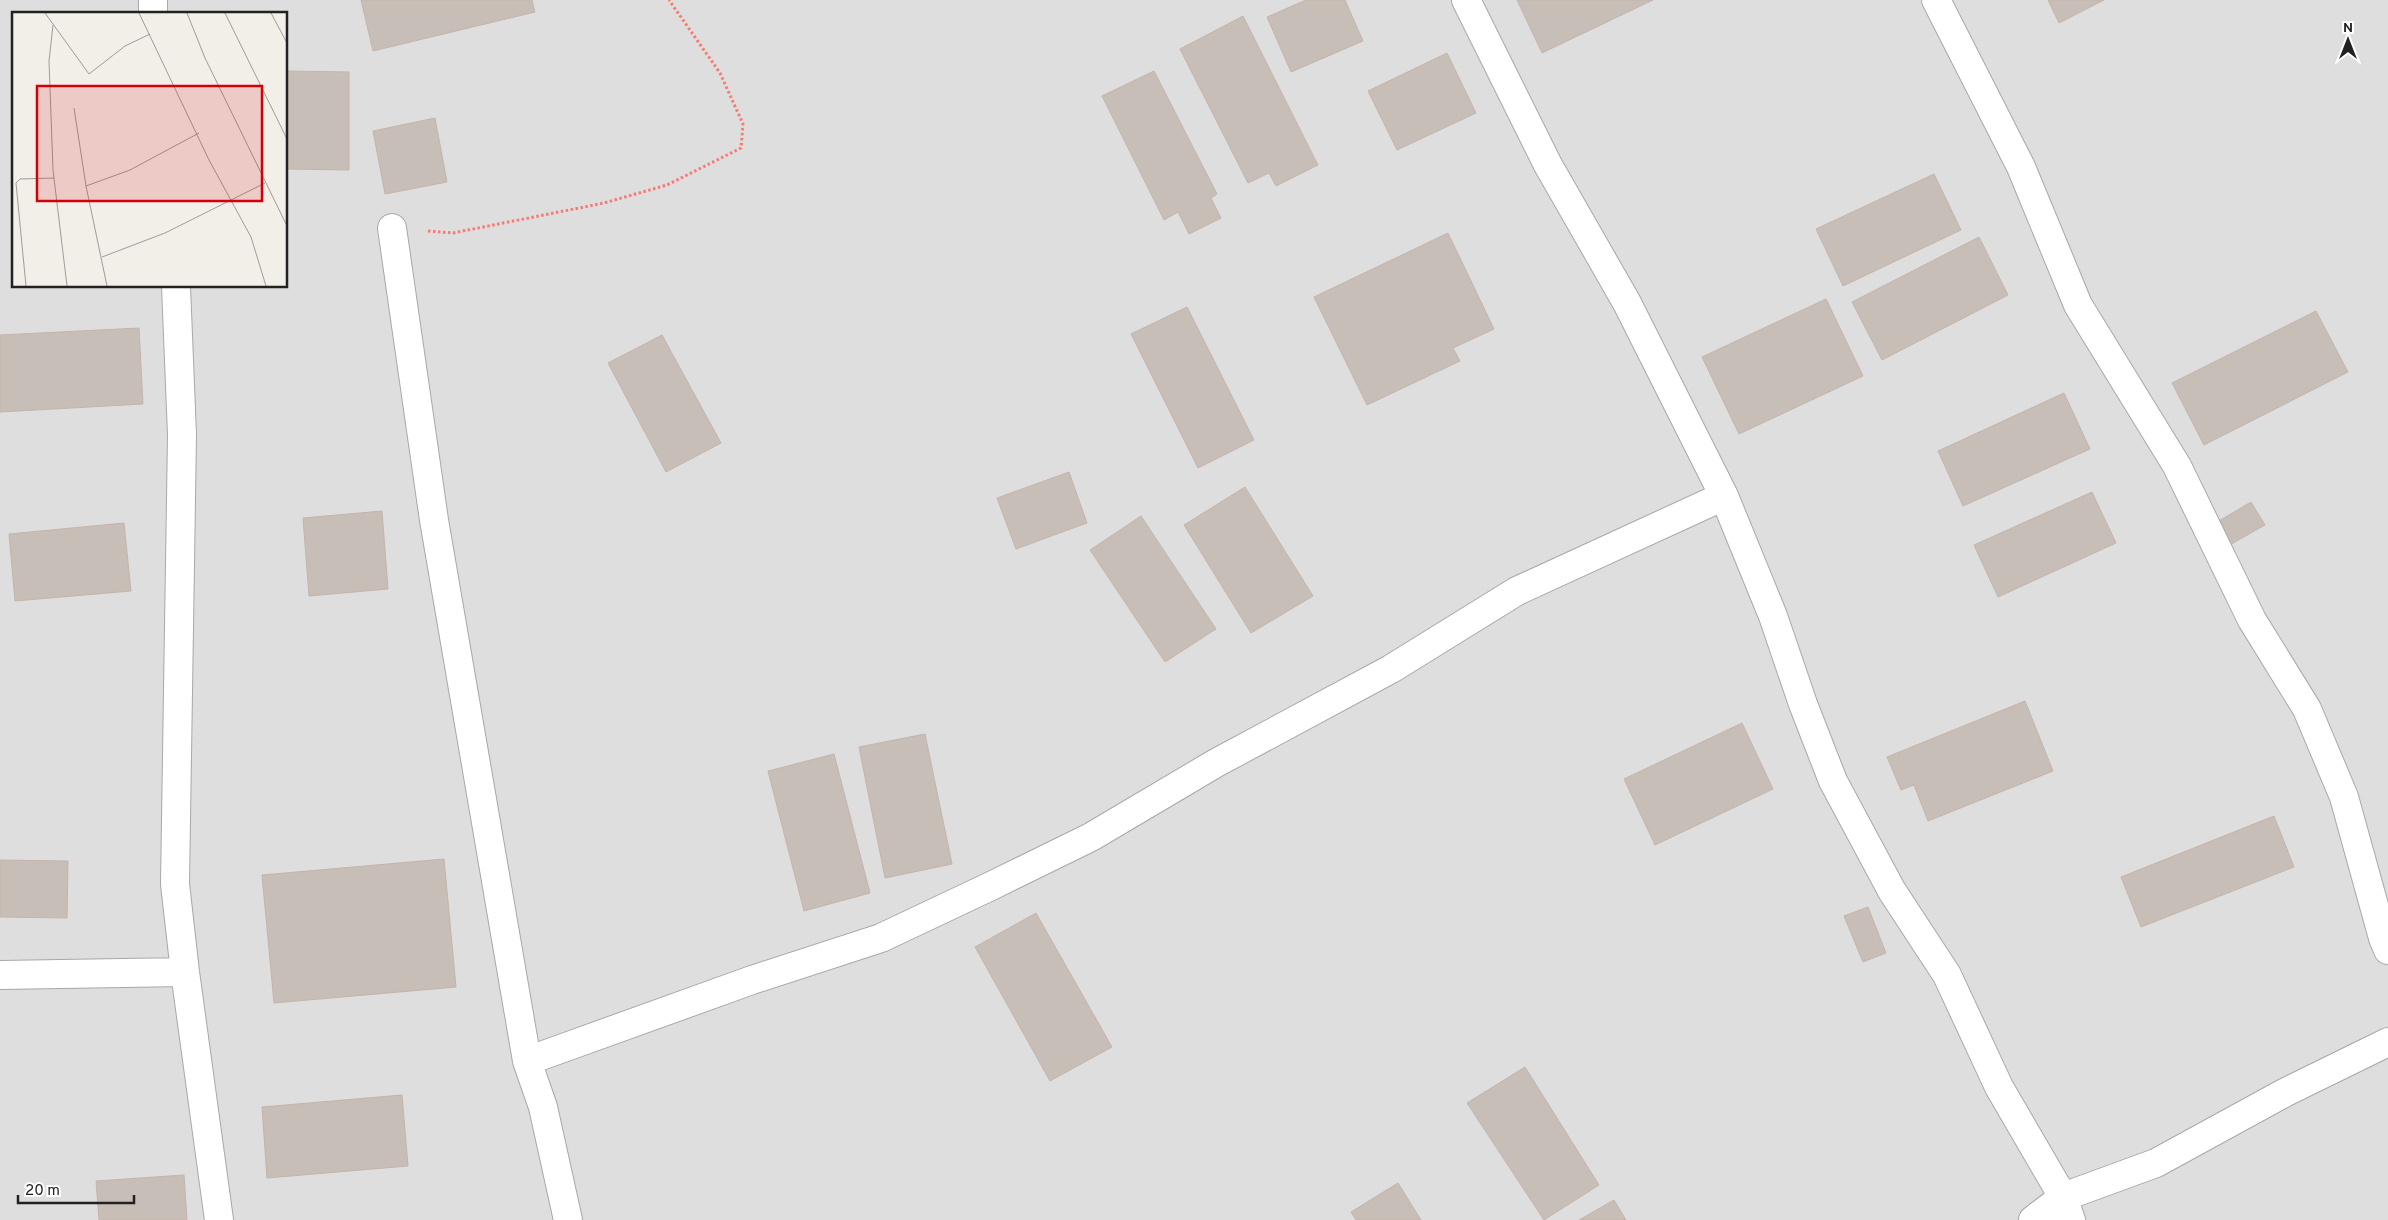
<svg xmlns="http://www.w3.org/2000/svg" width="2388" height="1220" font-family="Overpass,sans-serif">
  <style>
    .residential { fill: #dfdede; fill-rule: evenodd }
    .building { fill: #c7beb7; stroke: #c4b4aa }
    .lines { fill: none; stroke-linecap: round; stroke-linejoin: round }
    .minor-casing { stroke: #a8a8a8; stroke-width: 30 }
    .path { stroke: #fa7a71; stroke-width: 3; stroke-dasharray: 2.5 2.5; stroke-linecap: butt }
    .minor { stroke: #fff; stroke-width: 28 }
    .inset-road { fill: none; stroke: #9e9c98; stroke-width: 1 }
    .view { fill: #d30008; fill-opacity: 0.15; stroke: #d30008; stroke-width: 2.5 }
    .inset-edge { fill: none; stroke: #212121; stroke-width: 2.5 }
  </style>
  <rect width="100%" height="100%" fill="#f2eee8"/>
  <path class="residential" d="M0 0H2388V1220H0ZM14 14H286V286H14Z"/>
  <path class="building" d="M361 0H532L535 12 373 51Z
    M1306 0H1345L1363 41 1291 72 1267 17Z
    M1517 0H1653L1542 53Z
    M2048 0H2104L2059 23Z
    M1243 16 1318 165 1276 186 1269 173 1248 183 1180 49Z
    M1447 53 1476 113 1397 150 1368 91Z
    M286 71 349 72V170L286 169Z
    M1154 71 1217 194 1211 198 1221 218 1189 234 1178 212 1164 220 1102 96Z
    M435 118 447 182 385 194 373 131Z
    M1934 174 1961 230 1843 286 1816 229Z
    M1448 233 1494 329 1453 348 1460 361 1367 405 1314 297Z
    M1979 237 2008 295 1882 360 1852 302Z
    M1826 299 1863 376 1739 434 1702 357Z
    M1187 307 1254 440 1198 468 1131 334Z
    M2316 311 2348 372 2204 445 2172 383Z
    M139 328 143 404 0 412V335Z
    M662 335 721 443 666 472 608 363Z
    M2064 393 2090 449 1963 506 1938 451Z
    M1069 472 1087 523 1016 549 997 498Z
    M1245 487 1313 596 1251 633 1184 525Z
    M2092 492 2116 543 1998 597 1974 545Z
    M2251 502 2265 525 2226 547 2212 525Z
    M382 511 388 589 309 596 303 518Z
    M1141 516 1216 629 1165 662 1090 550Z
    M124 523 131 591 15 601 9 534Z
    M2025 701 2053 771 1928 821 1914 785 1901 790 1887 757Z
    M1742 723 1773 789 1655 845 1624 779Z
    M925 734 952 864 885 878 859 747Z
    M834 754 870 893 804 911 768 771Z
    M2274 816 2294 867 2141 927 2121 877Z
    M444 859 456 987 274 1003 262 875Z
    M0 860 68 861 67 918 0 917Z
    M1868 907 1886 953 1863 962 1844 916Z
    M1036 913 1112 1047 1050 1081 975 947Z
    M1525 1067 1599 1185 1544 1220 1467 1103Z
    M402 1095 408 1166 267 1178 262 1107Z
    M184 1175 187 1220H99L96 1181Z
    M1398 1183 1421 1220H1356L1351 1212Z
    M1614 1200 1626 1220H1579Z"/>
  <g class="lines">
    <defs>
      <path id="minor" d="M153 0V14
        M1466 0 1548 165 1627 303 1724 496 1773 616 1803 704 1833 781 1892 891 1947 975 1999 1087 2063 1197 2071 1220
        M1936 0 2021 167 2078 305 2177 466 2252 620 2307 709 2344 797 2383 938 2388 950
        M392 228 434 520 527 1061
        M176 286 182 435 175 884 185 972 219 1220
        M0 975 185 972
        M568 1220 543 1107 527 1061 752 980 881 938 991 886 1091 837 1216 763 1391 669 1517 591 1724 496
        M2033 1220 2063 1197 2156 1163 2286 1092 2388 1042"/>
    </defs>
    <use href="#minor" class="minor-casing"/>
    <path class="path" d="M428 231 453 233 604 203 667 185 741 148 743 124 720 73 669 0"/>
    <use href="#minor" class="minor"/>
  </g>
  <g transform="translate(12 12)">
    <rect width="275" height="275" fill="#f2eee8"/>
    <path class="inset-road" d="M33 1 77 62 113 34 138 22M127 1 197 148 239 225 254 274M175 1 193 46 275 214M213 1 275 127M259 1 275 31M41 13 37 49 41 158 55 274M62 96 74 174M90 245 153 221 253 171M14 274 4 171 8 167 42 166M95 274 74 174 118 158 187 121"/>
    <path class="view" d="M25 74H250V189H25Z"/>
    <rect width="275" height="275" class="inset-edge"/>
  </g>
  <g transform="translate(2348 40)" stroke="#ffffff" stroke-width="4" paint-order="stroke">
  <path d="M0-4L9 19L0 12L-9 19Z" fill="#212121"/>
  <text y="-8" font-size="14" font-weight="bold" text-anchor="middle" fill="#212121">N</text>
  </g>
  <path d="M18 1195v8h116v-8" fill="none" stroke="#212121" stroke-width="2.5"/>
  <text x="25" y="1195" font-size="15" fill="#212121" stroke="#ffffff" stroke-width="4" paint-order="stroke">20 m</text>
</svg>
